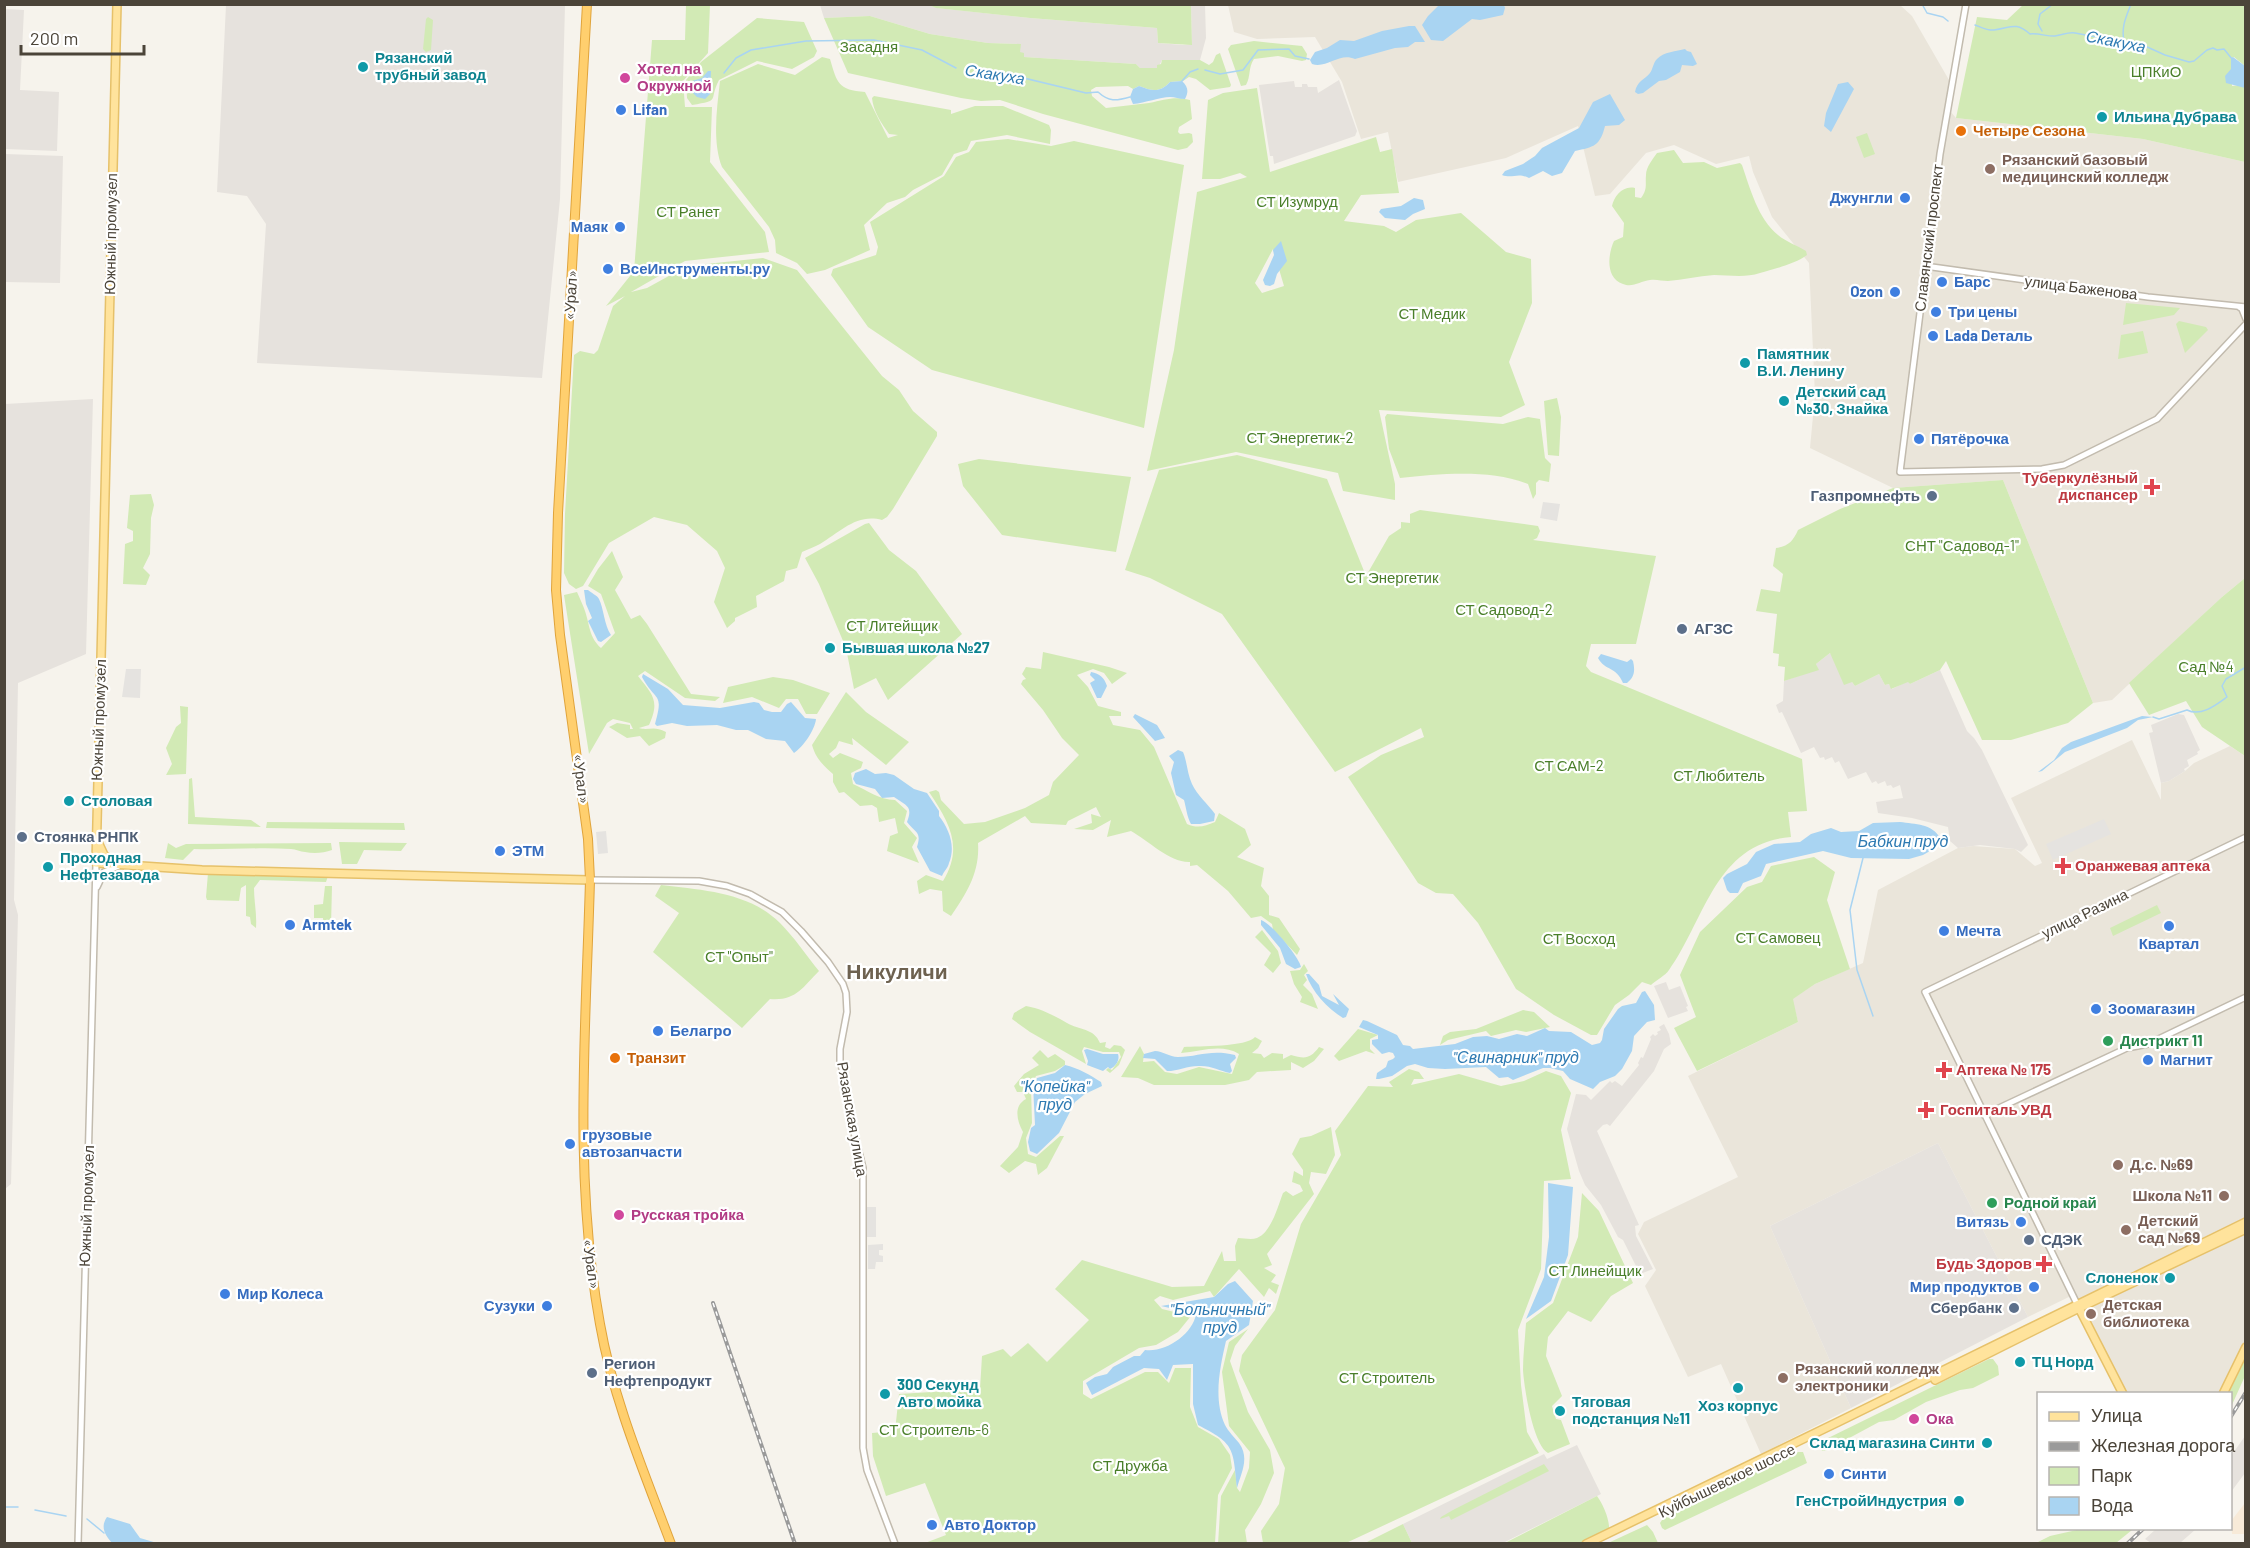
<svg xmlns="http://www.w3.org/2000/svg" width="2250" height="1548" font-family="Barlow,sans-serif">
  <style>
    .residential { fill: #eae5da }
    .commercial { fill: #f7ead8 }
    .industrial { fill: #e6e2dd }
    .green { fill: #d2eab5; fill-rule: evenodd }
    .parking { fill: #e5e3e0 }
    .water { fill: #a9d4f2 }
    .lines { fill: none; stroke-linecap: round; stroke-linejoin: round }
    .stream { stroke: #a9d4f2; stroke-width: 1.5 }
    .minor-casing { stroke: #c2bbae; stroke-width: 8 }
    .major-casing { stroke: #e6c16a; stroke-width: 10 }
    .highway-casing { stroke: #e0a43c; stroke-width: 10 }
    .minor { stroke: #fff; stroke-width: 5 }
    .major { stroke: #ffe39c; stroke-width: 7 }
    .highway { stroke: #ffcf6e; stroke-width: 8 }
    .rail-casing { stroke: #9a9a9a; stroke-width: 4 }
    .rail { stroke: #fff; stroke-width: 1.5; stroke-dasharray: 4.5; stroke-linecap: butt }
    .culture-dot { fill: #0f9aa8; stroke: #fff; stroke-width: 2 }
    .hotel-dot { fill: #d1479c; stroke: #fff; stroke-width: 2 }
    .shop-dot { fill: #3f7fe0; stroke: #fff; stroke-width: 2 }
    .food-dot { fill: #e8710a; stroke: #fff; stroke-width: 2 }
    .education-dot { fill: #8d6e63; stroke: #fff; stroke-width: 2 }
    .health-dot { fill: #e0444e; stroke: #fff; stroke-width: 2 }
    .service-dot { fill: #5c6f8a; stroke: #fff; stroke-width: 2 }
    .leisure-dot { fill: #2e9e5b; stroke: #fff; stroke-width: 2 }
    .labels { text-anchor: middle; stroke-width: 4.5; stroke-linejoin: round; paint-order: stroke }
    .park-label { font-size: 15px; fill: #4a7f2a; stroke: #fff }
    .culture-label { font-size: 15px; font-weight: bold; fill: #0d838f; stroke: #fff; text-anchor: start }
    .hotel-label { font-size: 15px; font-weight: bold; fill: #b23c85; stroke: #fff; text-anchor: start }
    .shop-label { font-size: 15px; font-weight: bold; fill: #366cbe; stroke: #fff; text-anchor: start }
    .food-label { font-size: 15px; font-weight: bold; fill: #c56008; stroke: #fff; text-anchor: start }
    .education-label { font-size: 15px; font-weight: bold; fill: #785e54; stroke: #fff; text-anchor: start }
    .street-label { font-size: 15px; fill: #4b4439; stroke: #fff }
    .health-label { font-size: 15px; font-weight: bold; fill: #be3a42; stroke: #fff; text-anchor: start }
    .service-label { font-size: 15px; font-weight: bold; fill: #4e5e75; stroke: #fff; text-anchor: start }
    .leisure-label { font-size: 15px; font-weight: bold; fill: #27864d; stroke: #fff; text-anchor: start }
    .water-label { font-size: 16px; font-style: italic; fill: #2e7ab2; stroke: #fff }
    .district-label { font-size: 21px; font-weight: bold; fill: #6e6250; stroke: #fff }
  </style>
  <rect width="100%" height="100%" fill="#f6f3ec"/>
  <path class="residential" d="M1228 5H1900L1912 16 1949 80 1946 106 1956 118 2143 139 2245 162V578L2222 597 2112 700 2093 703 2003 480 1893 488 1810 448 1815 395 1809 263 1772 217 1753 172 1749 156 1716 164 1674 145 1646 153 1610 194 1595 196 1578 126 1506 158 1398 182 1388 132 1361 139 1342 82 1315 37 1257 39 1234 32Z
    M2132 740 2161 800V783L2169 781 2185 771 2194 763 2230 746 2245 756 2246 1341 2218 1393H2125L2075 1294 2028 1317 1938 1143 1770 1226 1851 1408 1761 1454 1721 1364 1688 1377 1645 1286 1656 1270 1638 1234 1644 1222 1738 1177 1688 1076 1798 1022 1792 999 1815 984 1863 963 1878 890 1958 848 1973 846 2015 849 2035 866 2042 863 2011 798Z"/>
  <path class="commercial" d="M2245 1503V1534H2232L2231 1521Z"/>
  <path class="industrial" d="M226 5H565L560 199 542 378 257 363 266 224 247 196 217 192Z
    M820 5H929L937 8 1030 18 1157 28 1158 43 1183 45 1192 44 1191 5H1205L1206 38 1200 60H1162L1158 68H1140L1136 64 1024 57 1020 52V44L988 43 930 34 870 16 824 18Z
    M5 9 24 10 20 90 59 92 57 151 5 149Z
    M1339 80 1357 131 1355 136 1274 164 1273 156H1270L1259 85 1294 81 1295 87H1302V84H1307L1308 87H1317L1318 93Z
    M5 154 63 156 60 283 5 282Z
    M93 399 86 654 18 683 14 900 18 915 11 1184 5 1189V404Z
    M1830 653 1855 686 1879 674 1885 685 1889 684 1892 689 1908 681 1910 684 1940 670 1967 731 1974 738 1982 750 2028 845 2021 852 2015 849 1980 845 1958 848 1950 841 1948 827 1912 818 1878 813 1876 802 1903 798 1900 785 1893 788 1891 785 1887 786 1885 781 1878 784 1876 781 1872 783 1866 772 1848 779 1839 761 1835 763 1832 757 1825 760 1824 757 1820 758 1814 747 1801 753 1782 712 1779 713 1776 705 1783 701 1784 681 1818 669 1816 664Z
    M2178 714 2184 715 2200 750 2197 752 2198 754 2187 760 2189 766 2184 769 2185 771 2169 781 2161 783 2149 733 2153 732 2151 725Z
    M1666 982 1669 990 1680 986 1688 1006 1686 1007 1688 1011 1668 1018 1654 986Z
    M1664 1024 1669 1034 1671 1044 1664 1049 1654 1071 1610 1126 1607 1124 1603 1125 1597 1131 1639 1225 1635 1226 1636 1236 1653 1269 1640 1274 1623 1240 1618 1237 1601 1205 1585 1185 1579 1171 1567 1129 1576 1094 1586 1095 1591 1100 1610 1081 1612 1083 1615 1081 1622 1086 1639 1065 1638 1063 1641 1057 1643 1058 1651 1039 1650 1037 1653 1034 1655 1036 1658 1034 1657 1032 1661 1030 1659 1027Z
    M1938 1143 2028 1317 1851 1408 1770 1226Z
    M2245 1436V1473L2231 1492V1456Z
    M1577 1445 1601 1494 1503 1543H1412L1403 1524 1544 1454 1547 1459Z
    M2156 1529V1528L2196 1529 2180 1543H2151L2145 1539Z"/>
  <path class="green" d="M2024 4 2245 5V66L2234 57 2231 58 2232 86 2241 85 2245 88V162L2143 139 1956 118 1977 17 2007 20Z
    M686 5H710L708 53 683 81 685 107H712L710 162 765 232 769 252 685 261 631 292 647 288 687 266 763 258 797 270 882 376 899 390 913 411 937 432V436L893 509 887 517 882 520C857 513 840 532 820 544 815 547 808 549 802 552L797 568 786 571 784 581 756 596 757 607 735 618V621L727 628 714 602 725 568 717 551 687 525 654 517 609 543 583 586 576 589 569 584 564 573 565 514 574 355 580 351 594 354 598 350 613 306 625 296 606 306 634 271 652 40H685Z
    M929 5H1191L1192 45 1158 43 1157 28 1030 18 936 8Z
    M870 16 930 34 988 43 1021 44 1020 52 1024 53V57L1136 64 1140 68H1157V65L1161 64 1162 60H1200L1209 65 1213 62 1216 55 1220 53 1231 85 1230 87 1210 90 1196 79 1189 77 1183 81 1170 82C1160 93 1152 91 1139 86L1133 89 1128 86 1096 87 1091 90 1092 96 1106 108C1120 106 1135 105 1149 103 1165 100 1174 96 1190 100L1192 119 1179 127 1178 132 1180 134 1189 133 1192 134 1193 142 1187 148 1178 150 1043 114 1000 100 981 101 961 98 848 73 824 18Z
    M428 17 433 20 431 50 426 52 423 49 426 19Z
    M757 18 804 22 817 51 814 57 792 69 757 61 719 80C708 101 722 100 692 105L687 98 686 80 701 62Z
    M1254 41 1302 46 1307 54 1306 60 1302 61 1278 56 1254 59C1248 68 1251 76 1246 85L1241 86 1228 49 1231 45Z
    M822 57 830 59C837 83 838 90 865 92L888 138 898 135 889 134C882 124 873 111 872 98L874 96 951 110V114L975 106H1003L1049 125 1051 130 1050 144 1007 135 971 141 967 150 954 154 942 175 913 190 905 197 887 203 864 225 870 250 825 270 807 274 797 263 776 253 775 240 769 227 722 167C712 141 717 108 720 81L758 64 795 75Z
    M1257 88 1270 172 1376 137 1380 152 1392 149 1399 193 1361 195 1344 221 1384 226 1396 232 1416 220 1461 213 1506 252 1531 259 1532 303 1509 362 1525 405 1501 417 1379 410 1395 484V500L1343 491 1338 473 1236 452 1147 471 1174 350 1197 192 1247 177 1240 173 1220 179H1202L1208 100 1223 93ZM1273 249 1284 286 1262 293 1255 283Z
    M1867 133 1875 154 1864 158 1856 137Z
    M1008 139 1051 146 1074 141 1184 165 1144 428 932 370 868 327 831 275 833 269 876 255 878 247 870 222 944 176 956 157 969 152 976 142Z
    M1674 150 1683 163 1704 162 1717 168 1740 163 1742 165C1750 188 1758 219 1778 235 1786 242 1797 245 1806 251L1807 255C1795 264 1774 269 1760 273 1745 278 1729 275 1714 275 1698 276 1683 280 1668 281 1662 281 1656 279 1650 280 1640 281 1633 288 1623 284 1605 278 1608 254 1614 241L1623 237 1624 223 1612 206C1614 196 1623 185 1635 188V197L1641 198C1648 189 1645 184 1646 175 1646 167 1653 159 1657 153Z
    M2126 303 2180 308 2174 315 2123 325Z
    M2179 321 2206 327 2208 330 2185 353 2176 324Z
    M2143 331 2148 353 2118 359 2121 335Z
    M1557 398 1561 417 1559 456 1548 455 1544 401Z
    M1387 414 1503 424 1528 417 1540 419 1545 458 1551 464 1549 482 1539 480 1536 483V494L1533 499 1528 484C1490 469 1440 474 1400 478L1389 449 1385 417Z
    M1237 455 1327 479 1366 576 1389 536 1401 528V522L1410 523V514L1420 510 1538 526 1540 531 1537 538 1533 540 1656 556 1636 644H1591L1586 666 1591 672 1802 759 1807 811 1788 812 1791 837C1715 843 1705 920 1669 970 1665 976 1656 980 1651 985L1642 982 1629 995 1615 1005 1597 1035H1591L1554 1015 1516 989 1478 923 1453 894 1436 893 1418 883 1348 777 1381 755 1424 737 1421 728 1335 772 1222 614 1150 578 1125 570 1159 470Z
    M979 459 1131 477 1116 552 1002 535 963 486 958 464Z
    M2003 480 2093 703 2068 723 2011 740H1982L1946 661 1940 670 1910 684 1908 682 1891 689 1889 684 1885 685 1879 674 1855 686 1852 682 1844 685 1830 653 1816 664 1819 670 1784 681 1785 667 1778 666 1779 654 1773 653 1777 614 1756 611 1761 589 1780 592 1783 574 1773 566 1776 548C1789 546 1793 541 1798 530L1840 509 1893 488Z
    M151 494 154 505 151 518 150 554 143 568 150 575 146 585 123 584 125 544 133 541V531L127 528 130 495Z
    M869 523 889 550 916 571 962 634 888 700 876 678 854 689 846 648 819 584 805 558 865 524Z
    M612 551 623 577 615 590 631 619 640 615 647 624 691 694 720 697 715 701 685 698 645 671 638 676C653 695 660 701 649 725L639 728C649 731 653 725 666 732L665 738 649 746 640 736 627 738 609 727 617 723 630 725V729H633L630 723 613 719 607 723 589 754 564 595 577 592C580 599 583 605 585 611 590 626 589 637 601 648L615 633 601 594 588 586 598 569Z
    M2245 578V756L2202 727 2186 701 2149 715 2129 683 2222 597Z
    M1043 652 1109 667 1127 673 1112 684 1104 673 1093 669 1077 675 1088 687 1098 706 1121 712V716H1109L1113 725 1140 730 1154 747 1187 824C1198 829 1205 826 1215 822L1219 813 1245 829 1251 845 1237 857 1264 868 1261 886 1269 896V915L1279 918 1300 949 1297 955 1273 930 1272 924 1261 916 1251 918 1228 891 1197 865 1190 866V862C1170 863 1149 841 1131 831L1107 837 1111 820 1093 830 1074 829 1092 823 1091 814 1101 817 1096 807 1068 821 1066 825 1031 823 1025 816 978 843C980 872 967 893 951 916L943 911 942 891 930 889 919 894 917 881 926 875 943 881C964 847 949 822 929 792L936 790 939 792 941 800 964 824 985 822 1025 808 1049 795 1053 782 1079 755 1062 738 1043 710 1021 684 1023 680 1026 679 1022 674 1026 667 1041 669Z
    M773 677 793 680 830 693 817 714H806L798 699H786L779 708 752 697 723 703 728 687Z
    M846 692 866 712 909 742 886 765 852 738 853 745 839 741 836 748 829 754 833 758 840 753 863 762 861 768 851 773 853 784C867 790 879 800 895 800L907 811 904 823 917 838 912 847 919 863 887 851 890 836 898 833 895 818 879 822 877 808 872 805 860 806 844 792 839 793 833 782V774C823 765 816 759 812 745Z
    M180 706 188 707 186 774 166 775 172 764 166 748 176 727 181 723Z
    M192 778 195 817 251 820 261 827 188 824 189 779Z
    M267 822 404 823 405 830 266 828Z
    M339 842 407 843 401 851 364 850 357 864H342Z
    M168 843 176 848 186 844 331 843 332 850C324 853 314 854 305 852 300 852 296 849 291 849 259 847 226 850 194 849L183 860 165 858Z
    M1814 857 1835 872 1827 900 1850 969 1815 984 1793 999 1798 1022 1697 1071 1674 1028 1696 1017 1680 975 1700 932 1747 887 1762 882 1771 866Z
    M208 873 328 876 326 882 260 880 254 888C254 902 257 913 256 928L251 924 250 917 246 916V885L241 888 239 901 207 900 206 897Z
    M661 885C702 890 749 892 780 923 794 937 806 955 819 971 802 988 796 1001 770 999L742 1028 653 952 679 913 655 896Z
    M325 886H332L331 926 322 931 323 918H314V905L323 904Z
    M2157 905 2161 913 2113 936 2110 928Z
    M1262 930 1278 951 1281 963 1273 973 1264 965 1271 953 1255 937Z
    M1304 964 1308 971 1304 975 1307 980 1303 985 1312 994 1318 1009 1300 1002 1302 997 1294 984 1290 971 1300 970Z
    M1026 1006C1042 1009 1053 1015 1067 1023 1079 1030 1094 1028 1100 1043L1106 1042 1105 1047 1110 1049 1114 1045 1121 1046 1125 1050 1119 1065 1110 1073 1106 1070 1108 1068 1112 1070 1121 1057 1119 1052H1103L1084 1047 1082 1051 1086 1064 1030 1032 1012 1019 1014 1013Z
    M1523 1010 1534 1012 1550 1027 1526 1032 1516 1030 1491 1036 1486 1031 1448 1040 1440 1045 1443 1036 1450 1032 1476 1029Z
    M1358 1029 1378 1035 1370 1039V1049L1375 1054 1366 1051 1339 1061 1334 1056Z
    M1255 1037 1262 1041 1258 1048 1252 1053 1261 1054 1264 1058 1272 1053 1283 1054V1059L1291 1055C1305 1059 1310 1059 1319 1047L1324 1049 1314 1061 1303 1068 1291 1062V1070L1257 1072 1249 1080 1225 1085H1154L1138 1078 1121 1077 1140 1046 1144 1054 1143 1062 1154 1061 1165 1072 1177 1074 1199 1067 1232 1074 1239 1054C1221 1043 1200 1052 1181 1053L1184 1047C1198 1046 1247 1047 1255 1037Z
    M1040 1050 1048 1058 1055 1054 1065 1061V1065L1055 1071 1036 1076 1031 1087 1032 1123 1026 1138 1028 1154 1036 1157 1060 1136H1064L1047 1168 1038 1175 1036 1164 1025 1161 1009 1173 1000 1166 1018 1147 1023 1132C1017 1121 1013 1106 1026 1099L1023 1092H1017L1014 1086 1024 1074 1039 1065 1032 1058Z
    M1409 1069 1419 1072 1424 1079H1414L1411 1085 1459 1074 1501 1086 1524 1081 1546 1071 1561 1076 1571 1093 1561 1130 1571 1179 1544 1181 1541 1269 1518 1330 1521 1385 1527 1432 1539 1453 1346 1543H1263L1261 1531 1279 1504 1285 1468 1239 1371 1242 1355 1275 1310 1301 1224 1341 1155 1335 1131 1368 1086 1393 1087 1389 1082Z
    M1331 1127 1335 1155 1326 1174 1311 1172 1309 1183 1314 1194 1267 1254 1272 1265 1264 1268 1276 1275 1271 1282 1279 1285 1276 1294 1269 1288 1264 1297 1239 1269 1214 1297 1210 1291 1173 1300 1160 1296 1154 1300 1162 1309 1191 1316 1178 1332 1156 1345 1139 1348 1083 1381V1394L1091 1399 1145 1372H1158L1169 1383 1175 1368H1191L1190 1407 1198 1427 1219 1439 1230 1455 1232 1468 1218 1495 1215 1543H925L946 1535 925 1483 886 1496 873 1456 872 1433 895 1431 899 1394 980 1389 982 1356 1003 1349 1011 1357 1028 1343 1047 1362 1089 1320 1055 1289 1082 1260 1172 1287 1204 1286 1222 1251 1224 1261H1236L1235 1246 1238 1238C1244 1238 1251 1240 1257 1238 1271 1233 1278 1206 1283 1193L1286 1191 1293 1196 1303 1191 1300 1185 1292 1182 1294 1171 1303 1176V1170L1292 1154 1300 1138 1311 1136Z
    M1582 1193 1599 1211 1633 1283 1611 1296 1591 1322 1568 1311 1548 1337 1546 1356 1562 1396 1552 1406 1556 1419 1561 1420 1570 1444 1548 1453C1533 1445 1524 1387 1523 1370 1523 1355 1525 1339 1526 1323L1553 1303 1578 1237Z
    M1248 1329 1235 1346 1230 1361 1248 1412 1270 1450 1274 1473 1261 1504 1245 1530 1247 1543 1218 1544 1221 1496 1235 1470 1237 1488 1240 1492 1249 1468 1250 1452 1229 1426 1222 1372 1229 1342Z
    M2245 1354V1376L2231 1407 2230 1394H2227Z
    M1989 1359H1993L1998 1366 1999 1375 1973 1388 1960 1390 1926 1402 1894 1420 1879 1422 1827 1450 1822 1451 1819 1446 1820 1442Z
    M1798 1452H1803L1807 1463 1665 1530 1662 1528 1660 1523 1664 1517Z
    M1544 1464 1549 1471 1451 1520 1449 1516 1440 1519 1441 1517 1453 1510Z
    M1597 1496C1603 1504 1610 1520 1609 1530L1580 1543 1503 1544Z
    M1403 1524 1412 1543H1365Z
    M1647 1525 1653 1532 1658 1543H1608Z
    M2081 1529 2132 1528V1530L2116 1543H2036L2050 1536Z"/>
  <path class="parking" d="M1543 502 1560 504 1557 521 1540 518Z
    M126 669H141L140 698 122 697Z
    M2104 819 2111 834 2053 860 2046 844Z
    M606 831 608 853 598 854 596 832Z
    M866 1207H876V1237H867Z
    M883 1244V1250H879V1255L883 1256V1262H876L875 1269H868V1245Z"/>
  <path class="water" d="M1439 5H1504L1505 8 1503 15 1480 20 1472 19 1443 41 1431 40 1422 25 1428 16Z
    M1409 26H1415L1425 42H1415L1408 47 1395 48 1355 59C1339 52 1327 69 1312 64L1310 60 1315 52 1327 48 1340 40 1354 41 1382 31Z
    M1685 49 1687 51 1691 52 1697 64 1693 66 1682 65 1680 72 1666 80 1659 81 1643 93 1638 94 1635 92C1637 81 1644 80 1650 73 1653 69 1653 63 1657 59 1663 52 1677 51 1685 49Z
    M2233 57 2245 66V88L2226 83 2225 76 2231 69V58Z
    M708 71H711L710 94 705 99 697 97 691 91 692 81 702 78Z
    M1182 81C1188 87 1189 91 1185 99 1179 99 1175 97 1170 97 1160 97 1145 103 1133 104L1130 97 1133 89 1139 86C1152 91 1160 93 1170 82Z
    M1848 82 1854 89 1831 132 1824 126 1826 113 1838 84Z
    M1610 94 1625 120 1619 125 1605 126C1600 146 1594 147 1575 151L1562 173 1552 176 1543 171 1529 178C1517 172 1513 179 1502 175L1505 171 1523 164 1535 156 1542 148 1579 128 1593 102Z
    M1414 198 1423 200 1425 209 1413 214 1405 220 1385 218 1379 212 1381 209 1401 206Z
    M1281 241 1287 261 1277 274 1274 284 1270 286 1265 285 1263 280 1274 255 1273 250Z
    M584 590H588C591 593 597 595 599 599 604 609 604 625 611 635L601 642 598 641 588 621 592 618 586 604Z
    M1601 654 1627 662 1631 659 1633 661C1635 670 1635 677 1627 683H1623C1616 666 1605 671 1598 658Z
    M1091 672C1100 674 1104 677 1107 686L1101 698H1097L1090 683 1095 680 1090 675Z
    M643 674 668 689 683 705 720 708 754 702 759 703 764 710 772 712H781L787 704 791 702 805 718 816 719C815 730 803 747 794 753L785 741 766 739 748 730H736L717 725 687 726 672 723 657 726 655 724C664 691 656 703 642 677Z
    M1135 714 1157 725 1165 738 1155 741 1133 717Z
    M2142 716 2153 717 2138 720 2127 728 2065 752 2042 771 2038 772 2054 760 2062 748 2071 742Z
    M1178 750 1183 752C1187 761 1187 773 1192 784 1197 795 1208 804 1215 814L1214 821 1200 824H1191C1187 817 1186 807 1184 800L1176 795 1171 773 1174 762 1169 756Z
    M866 769 875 774 886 773 894 775 914 789 927 793 939 811V816C949 829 956 846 949 863 948 868 944 871 942 876L930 871 917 847C922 831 915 833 907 822 913 806 907 806 894 797L882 798 875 789 856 784 853 779 855 773Z
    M1900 822C1915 824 1933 824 1940 838L1937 847 1923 855 1909 859 1851 858 1823 851 1766 864 1761 876 1743 883 1738 893H1730L1727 890 1723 878 1727 874 1747 864 1756 852 1774 844 1800 842 1811 834 1831 828 1841 832 1859 831 1873 823Z
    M1261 920C1271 923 1299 957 1301 967L1295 969 1286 964 1280 948 1261 925Z
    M1306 974H1309L1319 985 1322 996 1339 1005 1333 994 1349 1009 1346 1017 1343 1018C1327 1008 1312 992 1306 974Z
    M1645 991 1654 1005 1655 1020 1647 1022 1634 1036 1632 1051 1622 1069 1615 1076 1600 1082 1593 1089 1570 1079 1563 1071 1550 1068H1543L1513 1080 1508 1077 1499 1078 1486 1067 1445 1069 1428 1068 1415 1064 1407 1066 1392 1076 1379 1079H1376L1377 1073 1386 1067 1388 1061 1393 1059 1395 1057 1393 1053 1389 1052 1382 1054 1372 1044V1040L1378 1039V1035L1359 1027 1363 1020 1367 1021 1397 1035 1403 1045 1410 1046 1413 1049 1455 1044 1473 1037 1487 1036 1499 1039 1517 1034 1527 1036 1545 1028 1549 1031 1571 1032 1592 1045 1600 1043 1602 1040 1604 1029 1618 1009 1622 1006 1636 1003 1642 992Z
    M1087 1049 1103 1054H1118C1120 1060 1116 1066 1110 1069L1108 1067 1103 1071 1087 1065 1088 1061 1084 1050Z
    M1155 1051C1163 1051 1169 1057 1178 1057 1198 1057 1210 1049 1235 1055L1236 1058 1230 1064 1232 1071 1230 1073C1220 1071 1212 1066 1201 1066 1189 1065 1179 1071 1167 1071L1155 1059 1143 1058 1144 1054Z
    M1065 1065C1078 1068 1090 1075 1101 1082L1102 1086 1085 1094 1075 1102 1059 1133 1037 1154 1030 1151 1028 1142 1031 1128 1035 1125 1033 1085 1037 1078 1055 1073Z
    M1548 1183 1573 1187 1568 1255 1551 1301 1526 1319 1544 1277 1549 1237Z
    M1235 1281 1253 1301 1249 1325 1226 1341C1220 1367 1213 1399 1225 1425 1228 1431 1235 1438 1239 1443 1250 1458 1241 1473 1237 1488 1233 1448 1235 1444 1198 1425L1193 1404V1364L1173 1365 1167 1380 1159 1369 1144 1368 1092 1395 1086 1383 1095 1377 1107 1374 1113 1367 1134 1356H1140L1145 1350C1165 1353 1193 1334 1196 1314L1161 1306 1214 1297 1228 1284Z
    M107 1517 130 1524 140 1538 157 1543C141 1544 127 1543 112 1543 105 1535 100 1527 107 1517Z"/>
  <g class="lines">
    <path class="stream" d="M1922 4 1927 13 1943 17 1948 21
      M1975 25C1981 27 1988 31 1994 30 2011 28 2015 21 2030 34 2039 33 2049 37 2055 36 2063 35 2067 32 2075 33L2145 46 2165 55 2189 62 2194 61 2207 50 2213 48 2217 50 2224 49 2232 59
      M2042 31 2038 24 2040 14 2053 4
      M2124 41C2121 27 2126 17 2131 4
      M1205 70 1220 74 1243 70 1258 50 1289 49 1295 56 1309 59
      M979 71 1003 73 1086 93 1098 92C1109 102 1116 101 1130 97
      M724 73 736 58 751 50 806 41 874 40 922 50 956 68
      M1182 81 1190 72 1198 69
      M2153 717 2159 719 2187 710C2201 717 2216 705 2227 697L2222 686 2226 679 2246 667
      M1863 858 1850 910 1857 970 1873 1016
      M4 1507H18
      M35 1510 66 1516
      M87 1519 104 1533"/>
    <defs>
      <path id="minor" d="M1966 4 1940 154 1900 472 2042 469 2064 465 2157 419 2246 324
        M1925 266 2148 297 2246 307
        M2239 307 2242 309 2246 319
        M590 880 699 881 727 886 750 894 782 912 801 931 828 962 843 984 846 993 847 1012 840 1049V1061L846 1084 847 1105 863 1168V1448L867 1470 895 1544
        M97 887 104 872 119 866
        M1984 1115 2127 1048 2148 1044 2246 997
        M2078 1306 1925 992 2246 837
        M78 1544 96 863"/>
      <path id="major" d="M117 4 96 863 202 870 590 880
        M98 842 104 855 117 864
        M2079 1308 2123 1394
        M1935 1380 2079 1308 2246 1229
        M2223 1394 2246 1347
        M1586 1544 1838 1422 2246 1222"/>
      <path id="highway" d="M587 4 558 513 556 590 560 635 588 839 590 880C586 1028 573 1177 600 1324 613 1399 644 1472 671 1544"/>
    </defs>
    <use href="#minor" class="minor-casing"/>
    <use href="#major" class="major-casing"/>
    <use href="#highway" class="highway-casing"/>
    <use href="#minor" class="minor"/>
    <use href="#major" class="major"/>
    <use href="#highway" class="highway"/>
    <defs>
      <path id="rail" d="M713 1303 795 1544
        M2230 1418 2246 1392
        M2127 1544 2144 1528"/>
    </defs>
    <use href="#rail" class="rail-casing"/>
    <use href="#rail" class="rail"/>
  </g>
  <g class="culture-dot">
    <circle cx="363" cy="67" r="6"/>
    <circle cx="2102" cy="117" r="6"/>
    <circle cx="1745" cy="363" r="6"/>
    <circle cx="1784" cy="401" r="6"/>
    <circle cx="830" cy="648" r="6"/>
    <circle cx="69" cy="801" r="6"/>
    <circle cx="48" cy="867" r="6"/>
    <circle cx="2170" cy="1278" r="6"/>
    <circle cx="2020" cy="1362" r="6"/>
    <circle cx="1738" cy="1388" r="6"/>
    <circle cx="885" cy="1394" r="6"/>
    <circle cx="1560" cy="1411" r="6"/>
    <circle cx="1987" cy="1443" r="6"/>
    <circle cx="1959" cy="1501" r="6"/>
  </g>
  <g class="hotel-dot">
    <circle cx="625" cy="78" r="6"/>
    <circle cx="619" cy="1215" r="6"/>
    <circle cx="1914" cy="1419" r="6"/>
  </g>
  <g class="shop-dot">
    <circle cx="621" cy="110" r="6"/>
    <circle cx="1905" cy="198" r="6"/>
    <circle cx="620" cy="227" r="6"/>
    <circle cx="608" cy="269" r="6"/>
    <circle cx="1942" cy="282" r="6"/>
    <circle cx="1895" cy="292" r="6"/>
    <circle cx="1936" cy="312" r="6"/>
    <circle cx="1933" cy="336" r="6"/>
    <circle cx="1919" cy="439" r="6"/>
    <circle cx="500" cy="851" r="6"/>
    <circle cx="290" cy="925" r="6"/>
    <circle cx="2169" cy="926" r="6"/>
    <circle cx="1944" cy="931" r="6"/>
    <circle cx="2096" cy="1009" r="6"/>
    <circle cx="658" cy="1031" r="6"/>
    <circle cx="2148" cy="1060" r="6"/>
    <circle cx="570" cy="1144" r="6"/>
    <circle cx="2021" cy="1222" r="6"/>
    <circle cx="2034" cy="1287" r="6"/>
    <circle cx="225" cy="1294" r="6"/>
    <circle cx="547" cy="1306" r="6"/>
    <circle cx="1829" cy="1474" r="6"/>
    <circle cx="932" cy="1525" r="6"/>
  </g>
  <g class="food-dot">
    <circle cx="1961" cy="131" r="6"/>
    <circle cx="615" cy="1058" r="6"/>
  </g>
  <g class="education-dot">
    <circle cx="1990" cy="169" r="6"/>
    <circle cx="2118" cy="1165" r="6"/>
    <circle cx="2224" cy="1196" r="6"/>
    <circle cx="2126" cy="1230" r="6"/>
    <circle cx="2091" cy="1314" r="6"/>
    <circle cx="1783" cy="1378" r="6"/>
  </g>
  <g class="health-dot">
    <path d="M2149 478h6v6h6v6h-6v6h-6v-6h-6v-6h6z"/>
    <path d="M2060 857h6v6h6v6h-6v6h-6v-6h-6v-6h6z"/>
    <path d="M1941 1061h6v6h6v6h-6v6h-6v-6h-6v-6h6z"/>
    <path d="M1923 1101h6v6h6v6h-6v6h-6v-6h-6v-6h6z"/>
    <path d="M2041 1255h6v6h6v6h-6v6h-6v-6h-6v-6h6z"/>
  </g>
  <g class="service-dot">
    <circle cx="1932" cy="496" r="6"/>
    <circle cx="1682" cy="629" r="6"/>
    <circle cx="22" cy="837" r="6"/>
    <circle cx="2029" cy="1240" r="6"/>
    <circle cx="2014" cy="1308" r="6"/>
    <circle cx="592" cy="1373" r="6"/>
  </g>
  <g class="leisure-dot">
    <circle cx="2108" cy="1041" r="6"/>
    <circle cx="1992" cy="1203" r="6"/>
  </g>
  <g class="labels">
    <g class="park-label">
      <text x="869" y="52">Засадня</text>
      <text x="2156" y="77">ЦПКиО</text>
      <text x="1297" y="207">СТ Изумруд</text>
      <text x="688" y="217">СТ Ранет</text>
      <text x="1432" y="319">СТ Медик</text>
      <text x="1300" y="443">СТ Энергетик-2</text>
      <text x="1962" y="551">СНТ "Садовод-1"</text>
      <text x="1392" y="583">СТ Энергетик</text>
      <text x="1504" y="615">СТ Садовод-2</text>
      <text x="892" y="631">СТ Литейщик</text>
      <text x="2206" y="672">Сад №4</text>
      <text x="1569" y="771">СТ САМ-2</text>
      <text x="1719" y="781">СТ Любитель</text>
      <text x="1778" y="943">СТ Самовец</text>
      <text x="1579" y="944">СТ Восход</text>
      <text x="739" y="962">СТ "Опыт"</text>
      <text x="1595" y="1276">СТ Линейщик</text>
      <text x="1387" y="1383">СТ Строитель</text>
      <text x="934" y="1435">СТ Строитель-6</text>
      <text x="1130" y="1471">СТ Дружба</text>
    </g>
    <g class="culture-label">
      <text x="375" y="63">Рязанский<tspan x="375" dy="17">трубный завод</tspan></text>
      <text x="2114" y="122">Ильина Дубрава</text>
      <text x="1757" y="359">Памятник<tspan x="1757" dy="17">В.И. Ленину</tspan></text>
      <text x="1796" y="397">Детский сад<tspan x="1796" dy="17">№30, Знайка</tspan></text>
      <text x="842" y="653">Бывшая школа №27</text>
      <text x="81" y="806">Столовая</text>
      <text x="60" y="863">Проходная<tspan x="60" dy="17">Нефтезавода</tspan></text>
      <text x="2158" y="1283" text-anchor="end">Слоненок</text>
      <text x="2032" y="1367">ТЦ Норд</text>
      <text x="897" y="1390">300 Секунд<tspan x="897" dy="17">Авто мойка</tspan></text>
      <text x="1572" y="1407">Тяговая<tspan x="1572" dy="17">подстанция №11</tspan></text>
      <text x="1738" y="1411" text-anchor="middle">Хоз корпус</text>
      <text x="1975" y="1448" text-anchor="end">Склад магазина Синти</text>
      <text x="1947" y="1506" text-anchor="end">ГенСтройИндустрия</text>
    </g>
    <g class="hotel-label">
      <text x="637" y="74">Хотел на<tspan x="637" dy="17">Окружной</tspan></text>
      <text x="631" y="1220">Русская тройка</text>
      <text x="1926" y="1424">Ока</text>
    </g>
    <g class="shop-label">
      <text x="633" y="115">Lifan</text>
      <text x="1893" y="203" text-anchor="end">Джунгли</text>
      <text x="608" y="232" text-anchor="end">Маяк</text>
      <text x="620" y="274">ВсеИнструменты.ру</text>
      <text x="1954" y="287">Барс</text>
      <text x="1883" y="297" text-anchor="end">Ozon</text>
      <text x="1948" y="317">Три цены</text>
      <text x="1945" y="341">Lada Dеталь</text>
      <text x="1931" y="444">Пятёрочка</text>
      <text x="512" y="856">ЭТМ</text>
      <text x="302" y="930">Armtek</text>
      <text x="1956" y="936">Мечта</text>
      <text x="2169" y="949" text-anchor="middle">Квартал</text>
      <text x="2108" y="1014">Зоомагазин</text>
      <text x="670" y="1036">Белагро</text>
      <text x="2160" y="1065">Магнит</text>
      <text x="582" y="1140">грузовые<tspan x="582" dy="17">автозапчасти</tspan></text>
      <text x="2009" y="1227" text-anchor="end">Витязь</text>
      <text x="2022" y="1292" text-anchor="end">Мир продуктов</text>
      <text x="237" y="1299">Мир Колеса</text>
      <text x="535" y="1311" text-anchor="end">Сузуки</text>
      <text x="1841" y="1479">Синти</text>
      <text x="944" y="1530">Авто Доктор</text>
    </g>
    <g class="food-label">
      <text x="1973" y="136">Четыре Сезона</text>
      <text x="627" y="1063">Транзит</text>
    </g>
    <g class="education-label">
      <text x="2002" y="165">Рязанский базовый<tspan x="2002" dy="17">медицинский колледж</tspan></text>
      <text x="2130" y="1170">Д.с. №69</text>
      <text x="2212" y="1201" text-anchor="end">Школа №11</text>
      <text x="2138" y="1226">Детский<tspan x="2138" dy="17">сад №69</tspan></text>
      <text x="2103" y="1310">Детская<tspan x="2103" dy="17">библиотека</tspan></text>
      <text x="1795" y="1374">Рязанский колледж<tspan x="1795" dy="17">электроники</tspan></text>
    </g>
    <g class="street-label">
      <text transform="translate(111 234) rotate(-89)" y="5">Южный промузел</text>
      <text transform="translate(1929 238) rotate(-83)" y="5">Славянский проспект</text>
      <text transform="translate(2081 288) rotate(7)" y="5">улица Баженова</text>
      <text transform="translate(571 295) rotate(-87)" y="5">«Урал»</text>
      <text transform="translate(99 720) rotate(-88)" y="5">Южный промузел</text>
      <text transform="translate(581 779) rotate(83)" y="5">«Урал»</text>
      <text transform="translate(2085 914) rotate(-26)" y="5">улица Разина</text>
      <text transform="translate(852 1119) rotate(80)" y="5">Рязанская улица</text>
      <text transform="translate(87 1206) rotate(-88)" y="5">Южный промузел</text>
      <text transform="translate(591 1264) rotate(82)" y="5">«Урал»</text>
      <text transform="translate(1727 1481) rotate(-26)" y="5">Куйбышевское шоссе</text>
    </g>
    <g class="health-label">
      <text x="2138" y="483" text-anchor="end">Туберкулёзный<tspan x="2138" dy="17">диспансер</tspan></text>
      <text x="2075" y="871">Оранжевая аптека</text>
      <text x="1956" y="1075">Аптека № 175</text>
      <text x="1940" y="1115">Госпиталь УВД</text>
      <text x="2032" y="1269" text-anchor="end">Будь Здоров</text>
    </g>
    <g class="service-label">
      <text x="1920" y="501" text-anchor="end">Газпромнефть</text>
      <text x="1694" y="634">АГЗС</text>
      <text x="34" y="842">Стоянка РНПК</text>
      <text x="2041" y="1245">СДЭК</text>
      <text x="2002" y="1313" text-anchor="end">Сбербанк</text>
      <text x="604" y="1369">Регион<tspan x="604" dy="17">Нефтепродукт</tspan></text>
    </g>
    <g class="leisure-label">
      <text x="2120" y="1046">Дистрикт 11</text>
      <text x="2004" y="1208">Родной край</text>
    </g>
    <g class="water-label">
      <text transform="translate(2116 41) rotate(11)" y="6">Скакуха</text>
      <text transform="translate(995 74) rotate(9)" y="6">Скакуха</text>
      <text x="1903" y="847">Бабкин пруд</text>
      <text x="1516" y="1063">"Свинарник" пруд</text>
      <text x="1055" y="1092">"Копейка"<tspan x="1055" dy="18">пруд</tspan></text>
      <text x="1220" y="1315">"Больничный"<tspan x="1220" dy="18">пруд</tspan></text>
    </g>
    <g class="district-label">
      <text x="897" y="979">Никуличи</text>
    </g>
  </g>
  <rect width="2250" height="1548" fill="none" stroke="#4b4439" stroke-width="12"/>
  <rect x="2037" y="1392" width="195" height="138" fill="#ffffff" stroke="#b7b4b0" stroke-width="1.5"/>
  <rect x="2049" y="1412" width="30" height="9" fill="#ffe39c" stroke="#b7b4b0" stroke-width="1.5"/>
  <text x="2091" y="1422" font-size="18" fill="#4b4439">Улица</text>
  <rect x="2049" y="1442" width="30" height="9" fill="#9a9a9a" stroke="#b7b4b0" stroke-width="1.5"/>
  <text x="2091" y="1452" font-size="18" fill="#4b4439">Железная дорога</text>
  <rect x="2049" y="1467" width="30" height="18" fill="#d2eab5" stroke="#b7b4b0" stroke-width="1.5"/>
  <text x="2091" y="1482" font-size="18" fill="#4b4439">Парк</text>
  <rect x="2049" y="1497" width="30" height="18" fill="#a9d4f2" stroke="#b7b4b0" stroke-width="1.5"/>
  <text x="2091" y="1512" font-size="18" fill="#4b4439">Вода</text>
  <path d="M21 45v9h123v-9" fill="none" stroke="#4b4439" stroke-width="3"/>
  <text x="30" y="45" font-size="18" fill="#4b4439" stroke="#ffffff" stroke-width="4.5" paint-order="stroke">200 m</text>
</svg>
